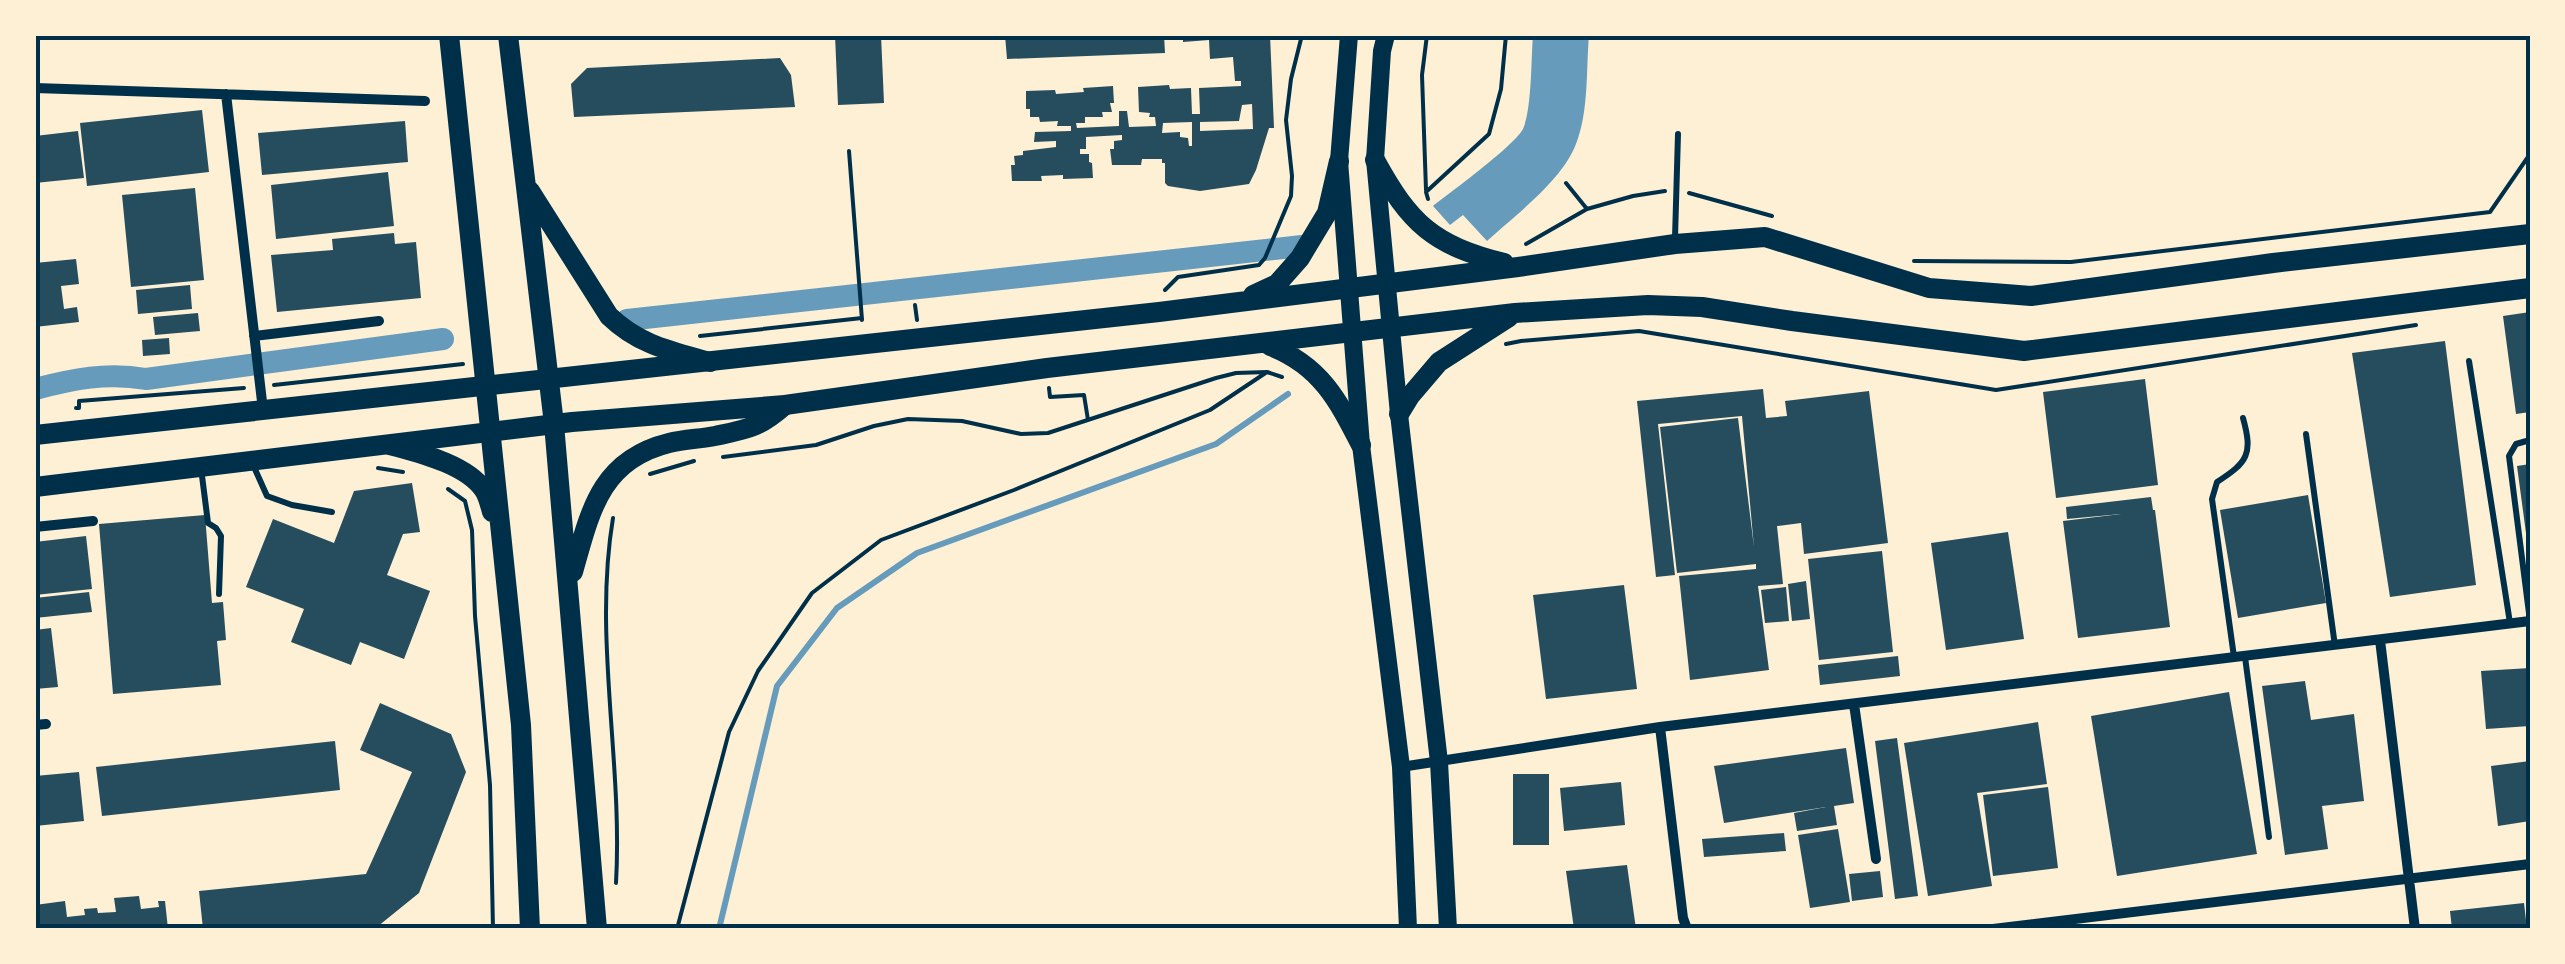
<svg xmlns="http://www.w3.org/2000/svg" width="2565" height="964" font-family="'Titillium Web',sans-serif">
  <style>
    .water { fill: #669bbc }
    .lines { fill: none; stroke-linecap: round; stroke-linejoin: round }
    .stream { stroke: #669bbc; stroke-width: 6 }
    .canal { stroke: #669bbc; stroke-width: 22 }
    .building { fill: #264d5e; fill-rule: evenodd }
    .path { stroke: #003049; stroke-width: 4 }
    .service { stroke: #003049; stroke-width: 6 }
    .minor { stroke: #003049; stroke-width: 10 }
    .secondary { stroke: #003049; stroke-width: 18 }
    .primary { stroke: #003049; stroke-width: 20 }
    .trunk { stroke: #003049; stroke-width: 20 }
    .neatline { fill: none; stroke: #003049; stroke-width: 4 }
  </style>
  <rect width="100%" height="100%" fill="#fdf0d5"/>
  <path class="water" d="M1533 35H1589C1586 70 1589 111 1576 144 1562 181 1515 215 1487 241L1463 215 1450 225 1433 206C1451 192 1515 145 1523 129 1532 108 1531 60 1533 35Z"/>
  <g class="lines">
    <path class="stream" d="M719 929 777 686 837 608 917 553 1216 444 1288 394"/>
    <path class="canal" d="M627 320 1302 246
      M35 389C73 379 107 372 146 379L443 339"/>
  </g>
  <path class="building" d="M835 35H881L884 103 838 105Z
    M1005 35H1164L1165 53 1007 59Z
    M1183 35H1270L1274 128H1269L1256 170 1249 184 1200 191 1168 186 1165 183V163H1162V159H1142L1141 165H1112L1110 149H1114V141L1122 140V135L1086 137V149H1080V154H1089V162L1092 163 1093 178 1063 179V175L1041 176 1042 181H1012L1011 165H1015L1014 156 1023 155V151L1056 147V141L1034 142 1035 132 1071 131V126H1057L1058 121 1040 122 1039 117H1030V109H1026V91L1055 90 1056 94 1084 92 1083 88 1113 86 1114 103H1110L1112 112H1102L1103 117H1085V123H1076L1077 128 1119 126V111H1127L1129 127 1156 126 1155 117H1149L1150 113 1139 112 1138 87 1169 85 1170 89 1191 88 1192 114H1200L1199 88 1241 86V81H1235L1233 57 1210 59 1209 40 1183 42ZM1252 104 1253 129 1200 131V122L1239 121 1242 105ZM1192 122V146H1189L1188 138 1180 137V132L1162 133 1163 123Z
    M780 58 791 75 795 107 574 117 571 84 587 68Z
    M202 110 209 172 87 186 80 123Z
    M405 121 408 162 262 175 258 133Z
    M78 131 84 178 35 183V136Z
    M388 172 394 226 276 239 271 185Z
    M195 188 204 280 131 287 122 195Z
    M394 233 395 244 416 242 421 298 277 312 271 255 333 250 332 239Z
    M76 259 79 284 61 286 64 309 77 307 79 322 35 327V263Z
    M190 285 192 309 138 314 136 290Z
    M2530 312V412L2516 414 2503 316Z
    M198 313 200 331 155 335 153 317Z
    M169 338 170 354 143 356 142 340Z
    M2445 341 2476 585 2390 597 2352 353Z
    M2145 379 2158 485 2056 498 2043 392Z
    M1763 389 1766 418 1787 416 1785 401 1869 391 1888 543 1804 554 1801 523 1777 526 1783 584 1758 586 1769 670 1690 680 1679 576 1756 569V564L1677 573 1660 427 1738 418 1754 547 1742 416 1658 424 1675 575 1656 577 1637 401Z
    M2530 464V548H2528L2517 466Z
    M412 483 420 532 403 534 387 575 430 591 404 659 360 642 351 665 291 642 304 609 246 587 273 519 334 543 354 491Z
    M2308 495 2326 603 2238 618 2220 510Z
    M2151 497 2153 510H2155L2170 627 2078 638 2063 521 2121 514 2067 519 2066 507Z
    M205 515 212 603 223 602 226 640 217 641 221 685 113 694 99 524Z
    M2008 532 2024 639 1946 650 1931 543Z
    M86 536 92 589 35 595V542Z
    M1882 551 1893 652 1819 660 1808 559Z
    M1806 581 1810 619 1792 621 1788 584Z
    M1624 585 1637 689 1546 699 1533 595Z
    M1786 587 1789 621 1765 623 1761 590Z
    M89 592 92 612 35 618V598Z
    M51 628 58 687 35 689V630Z
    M1898 656 1900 676 1820 685 1818 665Z
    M2530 668V726L2486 729 2481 671Z
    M2305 681 2311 720 2354 714 2364 801 2322 806 2328 849 2285 855 2262 686Z
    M2229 692 2257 854 2117 876 2091 716Z
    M380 703 451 734 466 772 419 893 377 927 348 929H203L199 891 366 874 412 772 360 750Z
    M2038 722 2047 784 1977 793 1992 886 1928 896 1904 743Z
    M1897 738 1918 896 1895 899 1875 741Z
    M335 741 340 790 102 816 96 767Z
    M1846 748 1854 803 1834 806 1837 825 1797 831 1794 813 1826 807 1724 823 1714 766Z
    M2530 761V821L2498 826 2491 766Z
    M79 772 84 821 35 826V776Z
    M1513 774H1549V845H1513Z
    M1621 782 1625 825 1564 831 1560 788Z
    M2048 787 2058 868 1993 876 1983 795Z
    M1838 829 1850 902 1810 908 1798 835Z
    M1784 833 1786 851 1704 857 1702 839Z
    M1627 865 1636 929H1574L1566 871Z
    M1880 871 1883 897 1852 901 1849 874Z
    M139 896 141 909 159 907 158 901H165L168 929H35V905L65 901 67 917 85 915 84 909 97 908 98 913 116 912 114 898Z
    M2524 903 2527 929H2452L2450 911Z"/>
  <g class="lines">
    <path class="path" d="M2528 35 2530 45
      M849 151 862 320
      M1566 183 1587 209
      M1426 190 1422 75 1427 35
      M1689 193 1772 216
      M1428 199 1426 192 1489 134 1501 89 1506 35
      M1526 244 1587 209 1633 196 1665 191
      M1914 261 2071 262 2490 212 2530 154
      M1165 290 1178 277 1259 265 1265 258 1291 196 1292 176 1286 120 1291 79 1302 35
      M915 305 917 320
      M700 336 862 318
      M1506 344 1521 341 1639 331 1996 390 2416 325
      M274 385 463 364
      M1049 388 1050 397 1084 395 1088 420
      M76 408H79V401L244 388
      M723 457 816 445 874 426 908 419 962 421 1021 434 1048 433 1216 378 1236 373 1267 372
      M378 468 403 472
      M650 474 694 461
      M448 489 465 501 472 530 475 616 490 785 493 929
      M613 518C593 638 623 762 616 883
      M677 929 729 732 758 671 812 593 881 540 1014 490 1210 410 1267 372 1282 377"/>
    <path class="service" d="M1675 238 1678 134
      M2469 361 2510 623
      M2306 434 2335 646
      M254 467 267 496 292 505 332 512
      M201 468 208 523 216 528 221 536 219 594
      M2530 621 2509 456 2516 444 2530 440
      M2234 657 2212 499 2217 482C2248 462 2253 454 2243 418
      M2245 657 2269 837
      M1413 929 1445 928"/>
    <path class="minor" d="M35 88 425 101
      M226 94 263 410
      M254 336 379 321
      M35 527 93 521
      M2380 640 2415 929
      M1854 704 1876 859
      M35 725 46 724
      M1660 727 1683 918 1687 929
      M1401 767 1660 727 2530 621
      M1993 929 2530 864"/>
    <path class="secondary" d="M1349 35 1339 161 1361 445 1401 767 1408 929
      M1386 35 1382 51 1375 160 1399 414 1439 762 1448 929"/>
    <path class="primary" d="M1375 160C1410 224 1433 245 1504 263
      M1253 295 1277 284 1300 258 1327 213 1339 161
      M1270 346C1320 365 1338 400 1361 445
      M1399 414 1410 396 1439 362 1509 317
      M35 435 1159 312 1518 267 1675 244 1765 237 1929 288 2031 296 2273 263 2530 234
      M35 487 572 422 785 405 1047 368 1515 313 1648 305 1702 307 1792 321 2024 351 2530 288"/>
    <path class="trunk" d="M449 35 521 725 530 929
      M508 35 554 424 597 929
      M530 191 609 316C639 345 671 351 710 362
      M390 445C419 453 466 464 484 490 488 496 490 505 492 512
      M573 572C590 512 600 460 669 443 684 439 700 439 715 436 748 429 759 428 785 405"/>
  </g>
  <rect width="2565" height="964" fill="none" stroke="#fdf0d5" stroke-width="75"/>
  <rect x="38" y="38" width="2490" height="888" class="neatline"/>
</svg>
